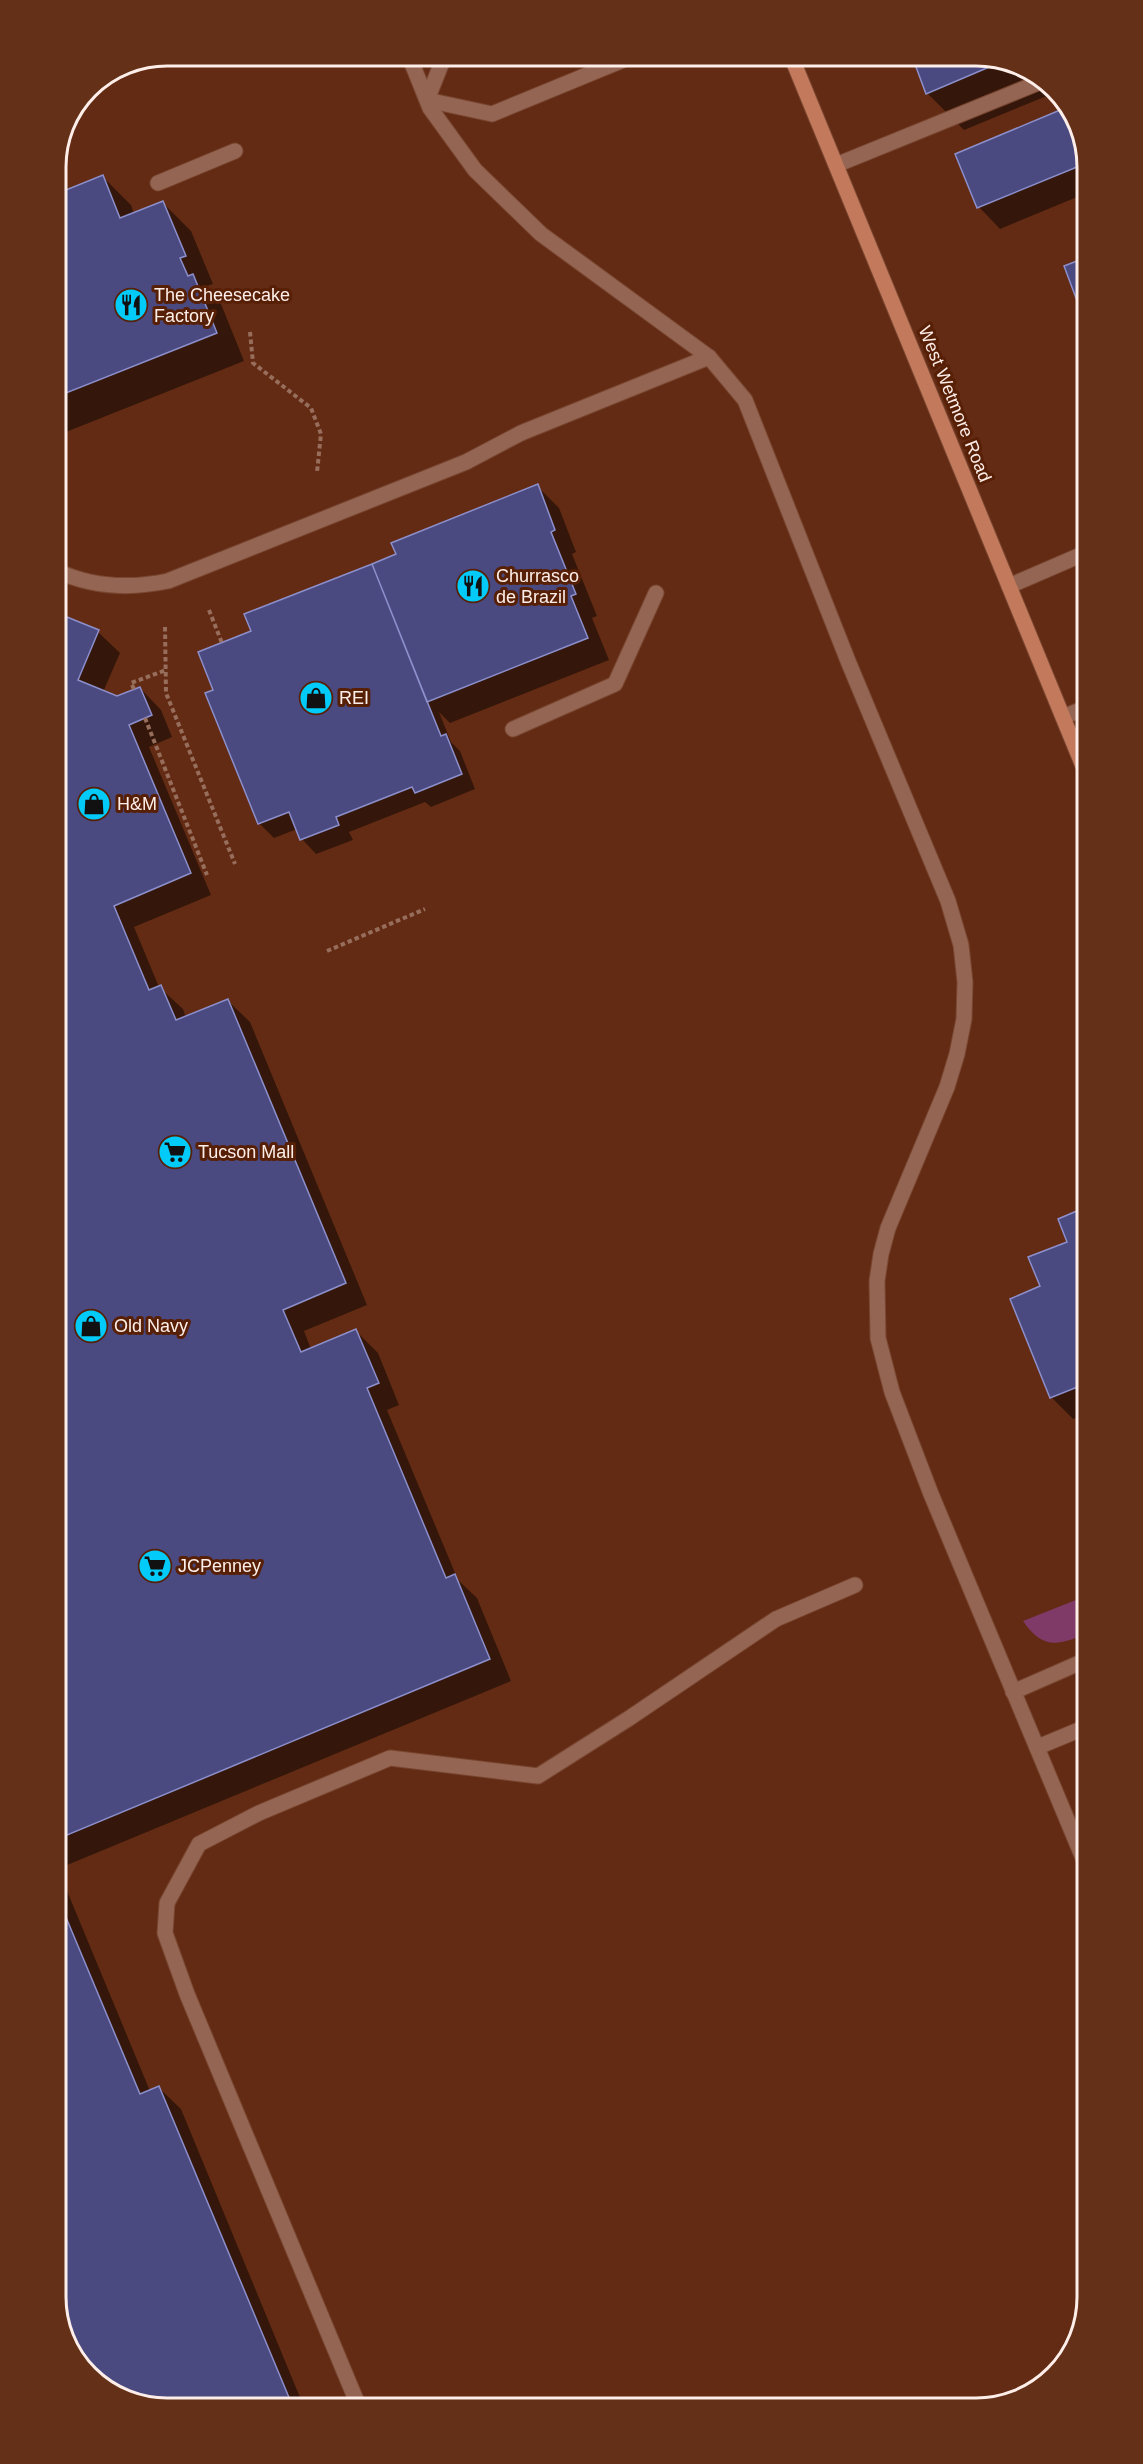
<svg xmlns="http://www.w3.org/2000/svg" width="1143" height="2464" font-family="Helvetica,sans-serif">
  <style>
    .green { fill: #7f3a68 }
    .shadow { fill: #0007 }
    .building { fill: #4a4a80; stroke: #8c8fcb; stroke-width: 1.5 }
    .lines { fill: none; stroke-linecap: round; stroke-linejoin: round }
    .lane-casing { stroke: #794631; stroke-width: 17 }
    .street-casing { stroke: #794631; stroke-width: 17 }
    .secondary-casing { stroke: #794631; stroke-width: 17 }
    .path { stroke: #976d5c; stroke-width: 4; stroke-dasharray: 4.5 3; stroke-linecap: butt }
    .lane { stroke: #946552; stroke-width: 15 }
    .street { stroke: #946552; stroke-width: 15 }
    .secondary { stroke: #c3795b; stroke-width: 15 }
    .labels { text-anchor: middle; stroke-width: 6; stroke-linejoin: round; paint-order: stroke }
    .poi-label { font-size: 18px; fill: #fdeee9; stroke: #572006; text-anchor: start }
    .street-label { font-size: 18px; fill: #fdeee9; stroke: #572006 }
    .rim { fill: none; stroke: #fdeee9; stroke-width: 3 }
  </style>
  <rect width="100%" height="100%" fill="#632b13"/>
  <path class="green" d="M1086 1596V1634C1057 1646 1042 1649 1023 1621Z"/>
  <path class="shadow" d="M913 56H984L1044 79 1054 93 964 130 927 93Z
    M1066 110 1081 131 1082 195 1000 229 979 207 957 155Z
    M103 177 131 205 134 214 163 203 191 231 213 284 207 286 210 294 221 304 244 361 56 436V196Z
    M537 486 559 508 576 552 572 554 597 616 592 618 609 660 450 723 439 712 451 742 460 751 475 789 431 807 425 802 349 832 353 840 316 854 302 839 297 829 274 838 259 823 215 691 253 632 397 555Z
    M57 615 98 632 120 653 103 692 117 698 140 688 161 710 172 737 149 747 211 895 134 927 159 987 183 1009 186 1018 228 1001 250 1022 367 1305 304 1331 311 1349 356 1331 378 1353 399 1405 387 1410 458 1580 477 1598 511 1681 60 1868Z
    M1084 1210 1085 1414 1073 1419 1051 1397 1042 1287 1069 1242 1060 1220Z
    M60 1874 150 2091 159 2088 181 2109 304 2407 159 2408 99 2386 62 2333Z"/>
  <path class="building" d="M912 56H984L1001 62 926 94Z
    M1065 108 1081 131 1082 165 977 208 955 154Z
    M103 175 120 218 163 201 186 256 180 258 188 276 193 274 217 333 56 397V194Z
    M1082 259V314L1064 266Z
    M538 484 555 530 551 532 576 594 571 596 588 638 427 702 372 564 396 554 391 543Z
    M372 564 441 736 446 734 462 774 415 793 412 787 336 817 339 825 300 840 289 812 258 824 205 693 213 690 198 652 251 631 244 614Z
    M57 613 99 630 78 680 117 696 140 687 152 715 129 725 191 873 114 906 149 990 161 985 176 1020 228 999 346 1283 283 1310 301 1352 356 1329 379 1383 367 1388 446 1578 455 1574 490 1659 60 1838Z
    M1084 1208 1085 1384 1050 1398 1010 1299 1040 1286 1028 1257 1067 1242 1058 1219Z
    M60 1903 140 2094 159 2086 293 2407 159 2408 99 2386 62 2333Z"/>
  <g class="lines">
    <defs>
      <path id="lane" d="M836 165 1045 80
        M158 183 235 151
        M57 571C92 587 130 589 168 581L466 462 521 433 709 357
        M1063 717 1083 709
        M513 729 615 684 656 593
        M359 2407 187 1994 165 1933 167 1903 199 1844 259 1813 390 1758 538 1776 628 1719 776 1619 855 1585"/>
      <path id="street" d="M409 56 430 108 475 170 541 234 709 357 745 400 848 661 948 901 961 945 965 982 964 1019 957 1054 947 1087 888 1228 881 1254 877 1281 878 1338 892 1392 931 1494 1086 1865
        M449 56 444 57 427 100 492 114 633 56
        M1009 586 1083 554
        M1013 1692 1086 1660
        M1038 1747 1086 1727"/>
      <path id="secondary" d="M791 56 1083 766"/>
    </defs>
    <use href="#lane" class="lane-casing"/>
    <use href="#street" class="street-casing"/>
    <use href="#secondary" class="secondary-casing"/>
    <path class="path" d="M250 332 253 363 311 408 321 434 317 472
      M209 610 222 643
      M165 627 166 693 235 864
      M134 689 131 683 166 670
      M145 718 207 875
      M327 951 425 909"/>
    <use href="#lane" class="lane"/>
    <use href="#street" class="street"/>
    <use href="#secondary" class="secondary"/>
  </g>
  <defs>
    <symbol id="restaurant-disc" viewBox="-11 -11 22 22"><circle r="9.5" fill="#03cbf9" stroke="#572006"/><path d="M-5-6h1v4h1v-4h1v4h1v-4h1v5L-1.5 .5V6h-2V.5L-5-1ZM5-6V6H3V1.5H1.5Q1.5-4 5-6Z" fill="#111"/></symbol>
    <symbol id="shop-disc" viewBox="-11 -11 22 22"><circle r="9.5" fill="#03cbf9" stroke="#572006"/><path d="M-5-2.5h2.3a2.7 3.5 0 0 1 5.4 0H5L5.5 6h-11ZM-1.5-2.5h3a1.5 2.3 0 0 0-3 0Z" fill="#111"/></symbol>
    <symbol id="supermarket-disc" viewBox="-11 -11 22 22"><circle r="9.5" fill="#03cbf9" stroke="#572006"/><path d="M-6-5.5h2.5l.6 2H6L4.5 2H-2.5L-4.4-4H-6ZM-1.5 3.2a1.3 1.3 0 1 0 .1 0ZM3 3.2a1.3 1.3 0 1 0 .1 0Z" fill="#111"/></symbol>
  </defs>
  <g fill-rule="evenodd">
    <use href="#restaurant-disc" x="112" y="286" width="38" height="38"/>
    <use href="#restaurant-disc" x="454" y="567" width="38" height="38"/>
    <use href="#shop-disc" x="297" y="679" width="38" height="38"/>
    <use href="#shop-disc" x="75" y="785" width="38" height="38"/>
    <use href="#supermarket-disc" x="156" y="1133" width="38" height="38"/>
    <use href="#shop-disc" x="72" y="1307" width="38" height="38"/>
    <use href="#supermarket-disc" x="136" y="1547" width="38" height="38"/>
  </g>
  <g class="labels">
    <g class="poi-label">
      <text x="154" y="301">The Cheesecake<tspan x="154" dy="21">Factory</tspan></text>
      <text x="496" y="582">Churrasco<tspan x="496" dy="21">de Brazil</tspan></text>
      <text x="339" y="704">REI</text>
      <text x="117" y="810">H&amp;M</text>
      <text x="198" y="1158">Tucson Mall</text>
      <text x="114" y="1332">Old Navy</text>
      <text x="178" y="1572">JCPenney</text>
    </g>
    <g class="street-label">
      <text transform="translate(955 404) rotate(68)" y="6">West Wetmore Road</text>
    </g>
  </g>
  <path d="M0 0H1143V2464H0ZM167 66H976A101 101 0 0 1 1077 167V2297A101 101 0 0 1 976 2398H167A101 101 0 0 1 66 2297V167A101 101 0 0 1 167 66Z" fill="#643018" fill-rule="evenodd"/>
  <path class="rim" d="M167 66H976A101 101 0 0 1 1077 167V2297A101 101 0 0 1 976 2398H167A101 101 0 0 1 66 2297V167A101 101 0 0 1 167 66Z"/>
</svg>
